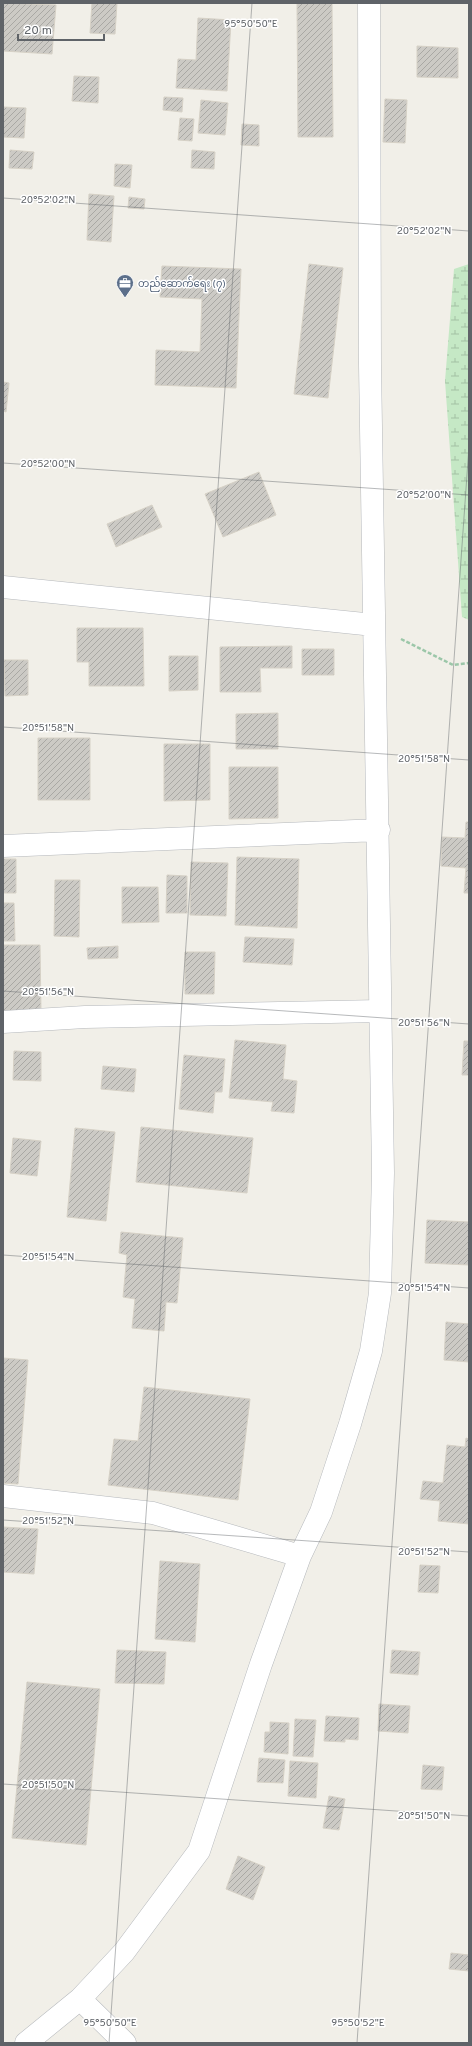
<svg xmlns="http://www.w3.org/2000/svg" width="472" height="2046" font-family="Overpass,'Noto Sans Myanmar',sans-serif">
  <style>
    .wetland { fill: url(#wetland-marsh) }
    .building { fill: url(#building-hatch); stroke: #d6d1c6 }
    .lines { fill: none; stroke-linecap: round; stroke-linejoin: round }
    .minor-casing { stroke: #b5b8bc; stroke-width: 23 }
    .path { stroke: #9cc7a9; stroke-width: 2.5; stroke-dasharray: 4 2; stroke-linecap: butt }
    .minor { stroke: #fff; stroke-width: 22 }
    .ticks { fill: none; stroke: #5f6368; stroke-width: 1; stroke-opacity: 0.45 }
    .labels { text-anchor: middle; stroke-width: 3; stroke-linejoin: round; paint-order: stroke }
    .service-label { font-size: 10px; fill: #4e5e75; stroke: #fff; text-anchor: start }
    .ticks-label { font-size: 10px; text-anchor: middle; fill: #5f6368; stroke: #fff; stroke-width: 3; stroke-linejoin: round; paint-order: stroke }
  </style>
  <defs>
    <pattern id="wetland-marsh" width="20" height="14" patternUnits="userSpaceOnUse"><rect width="20" height="14" fill="#c5e8c5"/><path d="M1 5h8M5 5V1M11 12h8M15 12V8" fill="none" stroke="#a3c0a4"/></pattern>
    <pattern id="building-hatch" width="6" height="6" patternUnits="userSpaceOnUse"><rect width="6" height="6" fill="#cccac5"/><path d="M-1 1l2-2M0 6l6-6M5 7l2-2" fill="none" stroke="#a9a8a4"/></pattern>
  </defs>
  <rect width="100%" height="100%" fill="#f1efe8"/>
  <path class="wetland" d="M469 264V620L462 617 445 381 454 269Z"/>
  <path class="building" d="M3 3 56 5 52 54 3 51Z
    M92 3H117L115 34 90 33Z
    M297 3H332L333 137H298Z
    M198 18 231 20 227 91 176 88 178 59 196 60Z
    M417 46 458 48V78L417 77Z
    M74 76 99 77 98 103 72 101Z
    M164 97 183 98 182 112 163 110Z
    M385 99 407 100 405 143 383 142Z
    M201 100 228 103 225 135 198 133Z
    M3 107 26 108 24 138 3 137Z
    M180 118 194 119 192 141 178 140Z
    M242 124 259 125V146L241 145Z
    M10 150 34 152 32 169 9 168Z
    M192 150 215 152 214 169 191 168Z
    M115 164 132 165 130 188 114 186Z
    M89 194 114 196 111 242 87 240Z
    M129 197 145 199 144 209 128 208Z
    M309 264 343 268 328 398 294 394Z
    M162 266 241 269 236 388 155 385 156 350 200 352 202 299 160 297Z
    M3 382 9 383 6 412 3 411Z
    M259 472 276 515 223 537 205 494Z
    M152 505 162 527 116 547 107 524Z
    M77 628H143L144 686H89V662H77Z
    M292 646V668H260L261 692H220V647Z
    M302 649H334V675H302Z
    M169 656H198V690L169 691Z
    M4 660H28V695L5 696Z
    M278 713V749H236V714Z
    M38 738H90V800H38Z
    M164 744H210V800L164 801Z
    M229 767H278V818L229 819Z
    M466 822H469V893H464L466 868 441 866 442 837 465 838Z
    M237 857 299 859 297 928 235 925Z
    M3 859H16V893H3Z
    M191 862 228 863 226 916 190 915Z
    M167 875 187 876V913H166Z
    M55 880H80L79 937 54 936Z
    M122 887H158L159 922 122 923Z
    M3 903H14L15 941H3Z
    M245 937 294 939 292 965 243 962Z
    M3 945H40L41 1012H3Z
    M118 946V958L88 959 87 948Z
    M185 952H215L214 994H185Z
    M235 1040 286 1045 283 1079 297 1081 294 1113 271 1111 273 1102 229 1098Z
    M464 1041H469V1075H462Z
    M14 1051 41 1052V1081L13 1080Z
    M184 1055 225 1059 222 1092H215L213 1113 179 1109Z
    M103 1066 136 1069 134 1092 101 1089Z
    M141 1127 253 1138 247 1193 136 1182Z
    M75 1128 115 1132 106 1221 67 1217Z
    M13 1138 41 1141 37 1176 10 1173Z
    M427 1220 469 1222V1265L425 1263Z
    M121 1232 183 1238 177 1303 166 1302 164 1331 132 1328 135 1299 123 1297 127 1255 119 1253Z
    M446 1322 469 1324V1362L444 1360Z
    M3 1358 28 1360 18 1484 3 1483Z
    M144 1387 250 1399 238 1500 108 1485 114 1439 138 1441Z
    M466 1438 469 1439V1524L438 1521 440 1501 420 1499 423 1481 443 1483 447 1445 465 1447Z
    M3 1527 38 1529 34 1574 3 1572Z
    M160 1561 200 1564 195 1642 155 1639Z
    M420 1565 440 1566 438 1593 418 1592Z
    M117 1650 166 1652 164 1684 115 1683Z
    M392 1650 420 1652 418 1675 390 1673Z
    M27 1682 100 1689 86 1845 12 1838Z
    M379 1704 410 1706 408 1733 378 1731Z
    M326 1716 359 1718 358 1740 345 1739V1742L324 1741Z
    M295 1719 316 1720 313 1757 293 1756Z
    M270 1722 289 1723 288 1754 264 1752 265 1732H270Z
    M259 1758 285 1760 283 1783 257 1782Z
    M290 1761 318 1763 316 1798 288 1796Z
    M423 1765 444 1767 442 1790 421 1789Z
    M329 1796 345 1799 339 1830 323 1828Z
    M238 1856 265 1867 253 1900 226 1889Z
    M451 1953 469 1955V1971L449 1969Z"/>
  <g class="lines">
    <defs>
      <path id="minor" d="M3 587 374 625
        M3 846 379 830
        M3 1022 85 1017 380 1011
        M3 1496 153 1513 300 1556
        M80 1999 125 2043
        M26 2043 80 1999 124 1952 199 1851 261 1664 300 1556 321 1512 350 1424 371 1351 380 1293 383 1173 370 365 369 3"/>
    </defs>
    <use href="#minor" class="minor-casing"/>
    <path class="path" d="M401 639 453 665 469 663"/>
    <use href="#minor" class="minor"/>
  </g>
  <path class="ticks" d="M3 7V3M3 198 469 231M3 463 469 495M3 727 469 760M3 991 469 1024M3 1255 469 1288M3 1520 469 1552M3 1784 469 1816M109 2043 252 3M357 2043 469 446"/>
  <defs>
    <symbol id="office-pin" viewBox="-11 -11 22 30"><path d="M0 17L-7.5 6A9.5 9.5 0 1 1 7.5 6Z" fill="#5c6f8a" stroke="#fff"/><path d="M-6-3h4V-5.5h4V-3h4V5H-6ZM-1-4.5V-3h2v-1.5ZM-6 0V1H6V0Z" fill="#fff"/></symbol>
  </defs>
  <g fill-rule="evenodd">
    <use href="#office-pin" x="115" y="273" width="20" height="27"/>
  </g>
  <g class="labels">
    <g class="service-label">
      <text x="138" y="287">တည်ဆောက်ရေး (၇)</text>
    </g>
  </g>
  <g class="ticks-label">
    <text x="251" y="27">95°50'50"E</text>
    <text x="48" y="203">20°52'02"N</text>
    <text x="424" y="234">20°52'02"N</text>
    <text x="48" y="467">20°52'00"N</text>
    <text x="424" y="498">20°52'00"N</text>
    <text x="48" y="731">20°51'58"N</text>
    <text x="424" y="762">20°51'58"N</text>
    <text x="48" y="995">20°51'56"N</text>
    <text x="424" y="1026">20°51'56"N</text>
    <text x="48" y="1260">20°51'54"N</text>
    <text x="424" y="1291">20°51'54"N</text>
    <text x="48" y="1524">20°51'52"N</text>
    <text x="424" y="1555">20°51'52"N</text>
    <text x="48" y="1788">20°51'50"N</text>
    <text x="424" y="1819">20°51'50"N</text>
    <text x="110" y="2026">95°50'50"E</text>
    <text x="358" y="2026">95°50'52"E</text>
  </g>
  <rect width="472" height="2046" fill="none" stroke="#5f6368" stroke-width="8"/>
  <path d="M18 34v6h86v-6" fill="none" stroke="#5f6368" stroke-width="2"/>
  <text x="24" y="34" font-size="12" fill="#5f6368" stroke="#ffffff" stroke-width="3" paint-order="stroke">20 m</text>
</svg>
